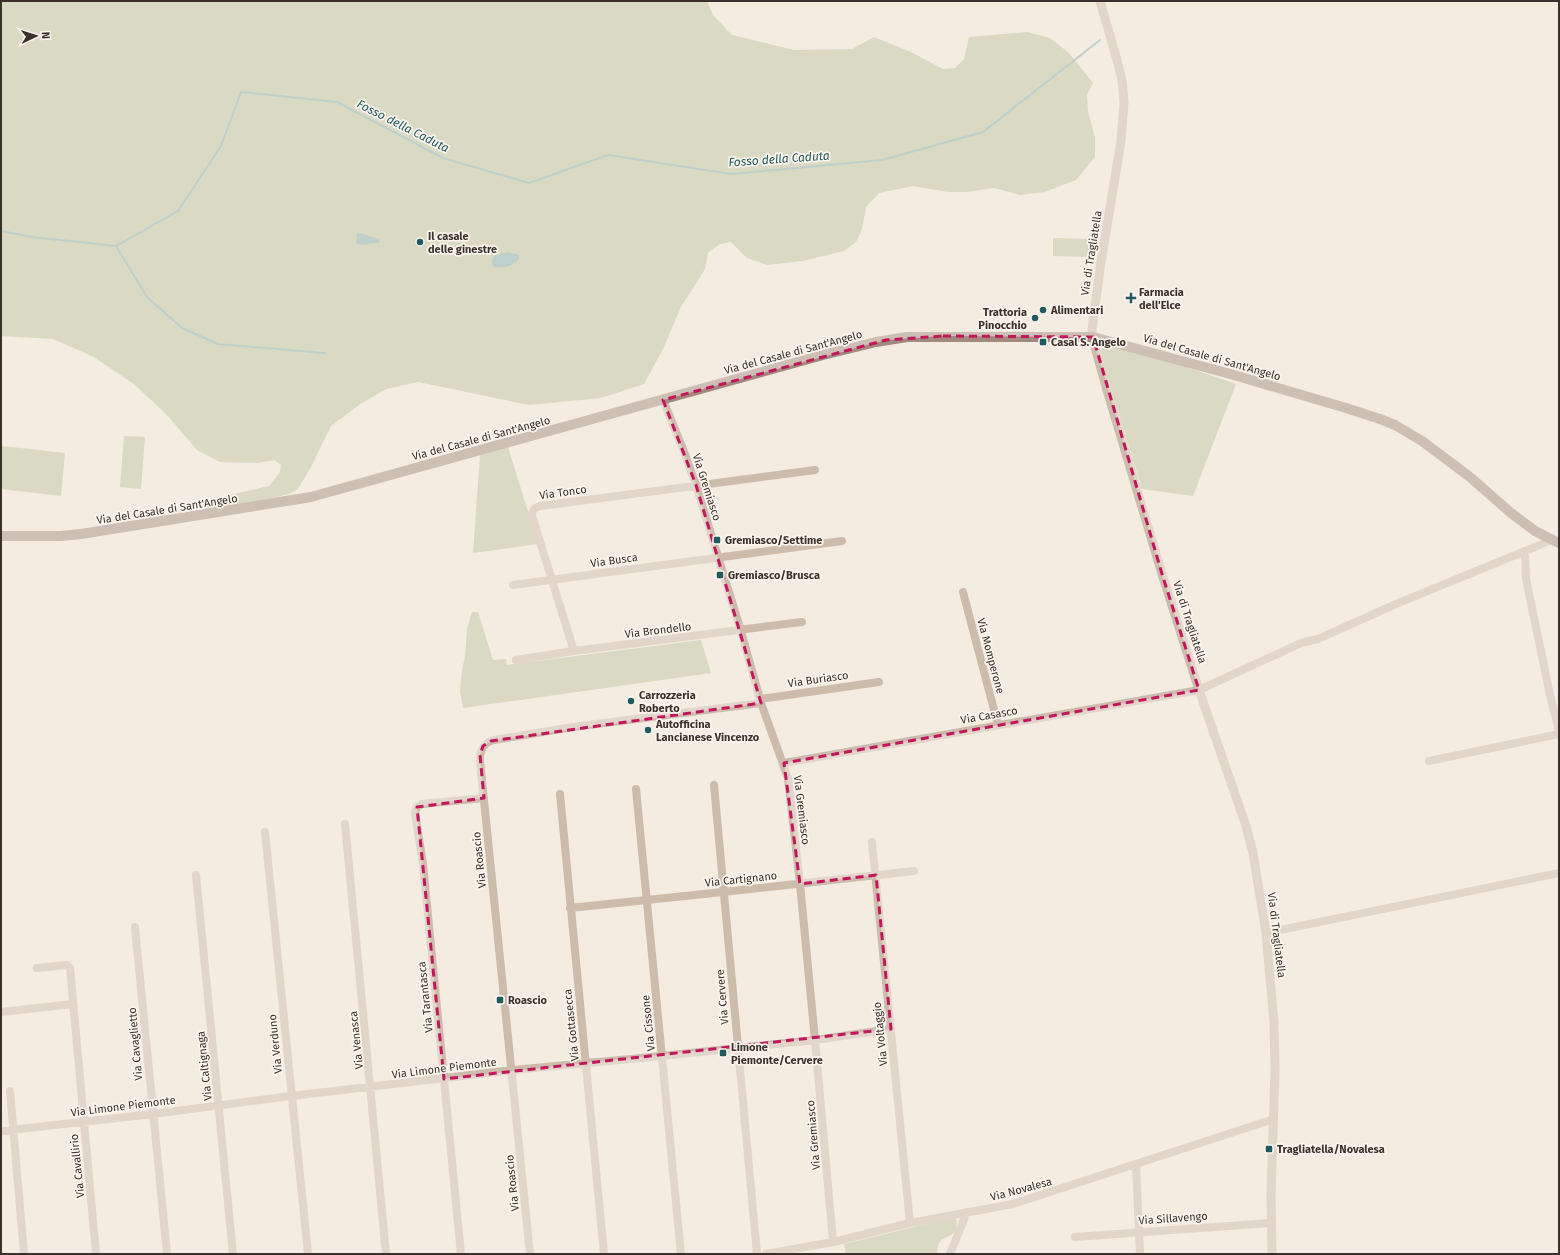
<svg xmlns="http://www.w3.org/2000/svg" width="1560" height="1255" font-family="'Fira Sans',sans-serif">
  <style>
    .green { fill: #b8c4a0 }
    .water { fill: #7fb0b2 }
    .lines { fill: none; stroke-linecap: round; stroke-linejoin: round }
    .stream { stroke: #7fb0b2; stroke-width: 2 }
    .minor { stroke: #cdbbac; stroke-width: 8 }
    .tertiary { stroke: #cdbbac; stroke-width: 9 }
    .secondary { stroke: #a18a7d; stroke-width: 10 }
    .marked { fill: none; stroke: #c2185b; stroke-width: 3; stroke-dasharray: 8 5; stroke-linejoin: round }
    .poi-dot { fill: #1f5a5e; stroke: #fbf5ee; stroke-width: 1.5 }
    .labels { text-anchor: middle; stroke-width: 3.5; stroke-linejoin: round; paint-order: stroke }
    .poi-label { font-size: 11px; font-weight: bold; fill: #3b302b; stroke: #fbf5ee; text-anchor: start }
    .street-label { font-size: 11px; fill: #3b302b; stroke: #fbf5ee }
    .water-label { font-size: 12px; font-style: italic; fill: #1f5a5e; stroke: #fbf5ee }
  </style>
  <rect width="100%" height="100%" fill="#f4ebe1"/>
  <path class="green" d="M1 1H707L713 15 732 35 794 50 852 49 874 37 911 52 943 69 955 68 964 59 969 37 1027 32 1050 38 1069 53 1093 83 1087 95 1088 112 1095 137V157L1076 180 1045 192 1020 195 994 188 967 192H948L913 186 879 193 866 207 862 229 856 242 844 251 803 261 767 265 747 258 731 242 720 244 708 253 705 269 681 307 663 349 644 384 601 398 529 405 418 382 386 389 359 405 331 426 311 467 298 489 288 494 273 498 202 510 201 505 208 500 269 486 280 472 281 465 274 460 258 463 220 462 197 450 167 415 135 385 94 357 53 339 1 336Z
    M1053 238 1092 239V257L1053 256Z
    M1106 345 1166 360 1236 384 1193 496 1142 489 1101 355V348Z
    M124 436 145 437 141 489 120 487Z
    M2 446 65 453 61 496 1 489Z
    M508 447 538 544 473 553 480 455Z
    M472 612H478L493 660 506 659 507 665 701 640 711 673 463 708 460 692 462 670 465 657 467 629Z
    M947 1219H956C959 1231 952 1236 942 1239L938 1245 937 1252 939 1254H846L844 1244Z"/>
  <path class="water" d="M357 233 368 235V236L380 239 379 243 367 244V245L356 244Z
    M507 252 517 254 519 256V259C512 266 502 270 493 266L491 262 494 256Z"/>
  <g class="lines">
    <path class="stream" d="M1 231 32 237 116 246 178 211 221 146 241 92 337 102 443 158 529 183 608 155 731 174 882 160 983 132 1100 40
      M116 246 147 297 182 328 218 344 325 353"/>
    <path class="minor" d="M663 400 683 449 696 485 741 631 761 703 788 778 800 884 815 1040 833 1242
      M1525 551 1526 579 1550 695 1559 731
      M513 585 842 541
      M963 592 998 725
      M574 651 532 516C532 509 535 507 541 506L815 470
      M516 660 574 651 802 622
      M760 699 879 682
      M1429 761 1559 734
      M784 763 1199 690 1301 643 1318 639 1396 604 1552 540
      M714 785 757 1254
      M636 789 681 1254
      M560 794 604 1254
      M345 824 386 1254
      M265 832 308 1254
      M872 842 910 1223
      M196 875 233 1254
      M570 908 723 892 914 871
      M135 927 167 1254
      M1266 933 1559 873
      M37 968 67 965 70 968 96 1254
      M1 1012 73 1004
      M10 1091 24 1254
      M1 1131 153 1114 291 1096 513 1070 662 1056 815 1040 891 1029
      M1136 1164 1140 1254
      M1075 1237 1271 1223
      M461 1254 423 864 415 813 417 807 422 804 484 798
      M530 1254 480 761C480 750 483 743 494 740L573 727 761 703
      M766 1254 833 1242 910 1223 1013 1204 1274 1119
      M950 1254 967 1212"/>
    <path class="tertiary" d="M1100 1 1117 60 1122 80 1124 102 1121 141 1101 262 1092 329 1095 347 1107 390 1162 574 1199 690 1246 826 1253 853 1266 933 1274 1022 1275 1070 1271 1195 1272 1254"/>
    <path class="secondary" d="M1 536H61L81 534 311 497 823 355 876 342 907 337H1093L1234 375 1346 408 1380 419 1395 425 1422 441 1470 477 1511 513 1535 531 1559 543"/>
  </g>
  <path d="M0 0H1560V1255H0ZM943 336 1093 337 1162 574 1199 690 784 763 800 884 876 875 891 1029 444 1079 417 807 484 798 480 755 483 746 491 741 761 703 696 485 663 400 886 340Z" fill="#f4ebe1" fill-opacity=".55" fill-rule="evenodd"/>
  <path class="marked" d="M943 336 1093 337 1162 574 1199 690 784 763 800 884 876 875 891 1029 444 1079 417 807 484 798 480 755 483 746 491 741 761 703 696 485 663 400 886 340Z"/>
  <g class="poi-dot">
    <circle cx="420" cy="242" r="4"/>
    <path d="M1129 292h4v4h4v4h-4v4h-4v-4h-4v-4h4z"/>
    <circle cx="1043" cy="310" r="4"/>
    <circle cx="1035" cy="318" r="4"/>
    <rect x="1039" y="338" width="8" height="8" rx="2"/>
    <rect x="713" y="536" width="8" height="8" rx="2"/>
    <rect x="716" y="571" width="8" height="8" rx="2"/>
    <circle cx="631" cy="701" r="4"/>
    <circle cx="648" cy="730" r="4"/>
    <rect x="496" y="996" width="8" height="8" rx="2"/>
    <rect x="719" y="1049" width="8" height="8" rx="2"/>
    <rect x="1265" y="1145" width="8" height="8" rx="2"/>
  </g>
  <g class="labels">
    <g class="poi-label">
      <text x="428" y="240">Il casale<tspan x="428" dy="13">delle ginestre</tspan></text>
      <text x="1139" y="296">Farmacia<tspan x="1139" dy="13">dell'Elce</tspan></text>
      <text x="1051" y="314">Alimentari</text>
      <text x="1027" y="316" text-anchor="end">Trattoria<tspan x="1027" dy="13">Pinocchio</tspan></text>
      <text x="1051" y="346">Casal S. Angelo</text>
      <text x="725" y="544">Gremiasco/Settime</text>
      <text x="728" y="579">Gremiasco/Brusca</text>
      <text x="639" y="699">Carrozzeria<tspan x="639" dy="13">Roberto</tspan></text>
      <text x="656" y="728">Autofficina<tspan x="656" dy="13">Lancianese Vincenzo</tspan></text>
      <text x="508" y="1004">Roascio</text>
      <text x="731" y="1051">Limone<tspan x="731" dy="13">Piemonte/Cervere</tspan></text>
      <text x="1277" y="1153">Tragliatella/Novalesa</text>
    </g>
    <g class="street-label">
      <text transform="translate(1091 253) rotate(-81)" y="4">Via di Tragliatella</text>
      <text transform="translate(793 352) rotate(-15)" y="4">Via del Casale di Sant'Angelo</text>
      <text transform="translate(1212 357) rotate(16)" y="4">Via del Casale di Sant'Angelo</text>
      <text transform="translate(481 438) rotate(-15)" y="4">Via del Casale di Sant'Angelo</text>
      <text transform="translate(707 487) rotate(72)" y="4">Via Gremiasco</text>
      <text transform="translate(563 492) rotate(-8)" y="4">Via Tonco</text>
      <text transform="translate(167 509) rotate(-9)" y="4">Via del Casale di Sant'Angelo</text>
      <text transform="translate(614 560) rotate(-8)" y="4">Via Busca</text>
      <text transform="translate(1190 622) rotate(72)" y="4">Via di Tragliatella</text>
      <text transform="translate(658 630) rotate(-7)" y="4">Via Brondello</text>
      <text transform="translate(991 656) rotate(75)" y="4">Via Momperone</text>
      <text transform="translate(818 679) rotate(-8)" y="4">Via Buriasco</text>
      <text transform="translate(989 715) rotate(-10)" y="4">Via Casasco</text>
      <text transform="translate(802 810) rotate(83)" y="4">Via Gremiasco</text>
      <text transform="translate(479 860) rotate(-96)" y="4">Via Roascio</text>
      <text transform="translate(741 879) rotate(-6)" y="4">Via Cartignano</text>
      <text transform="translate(1277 935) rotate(83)" y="4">Via di Tragliatella</text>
      <text transform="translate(425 997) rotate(-96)" y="4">Via Tarantasca</text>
      <text transform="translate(722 997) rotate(-95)" y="4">Via Cervere</text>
      <text transform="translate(648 1023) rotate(-96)" y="4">Via Cissone</text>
      <text transform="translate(571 1025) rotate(-96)" y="4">Via Gottasecca</text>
      <text transform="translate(880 1034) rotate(-96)" y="4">Via Voltaggio</text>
      <text transform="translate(356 1040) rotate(-96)" y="4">Via Venasca</text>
      <text transform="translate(135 1044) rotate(-95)" y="4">Via Cavaglietto</text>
      <text transform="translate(275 1044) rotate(-96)" y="4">Via Verduno</text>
      <text transform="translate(204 1066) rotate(-96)" y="4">Via Caltignaga</text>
      <text transform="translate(444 1068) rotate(-7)" y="4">Via Limone Piemonte</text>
      <text transform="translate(123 1106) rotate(-7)" y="4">Via Limone Piemonte</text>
      <text transform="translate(813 1135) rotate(-95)" y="4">Via Gremiasco</text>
      <text transform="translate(77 1166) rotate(-96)" y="4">Via Cavallirio</text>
      <text transform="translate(512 1183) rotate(-96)" y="4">Via Roascio</text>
      <text transform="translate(1021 1189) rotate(-15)" y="4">Via Novalesa</text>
      <text transform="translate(1173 1218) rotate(-4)" y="4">Via Sillavengo</text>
    </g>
    <g class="water-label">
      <text transform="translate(403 126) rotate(27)" y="4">Fosso della Caduta</text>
      <text transform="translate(779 159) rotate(-4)" y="4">Fosso della Caduta</text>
    </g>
  </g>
  <rect width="1560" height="1255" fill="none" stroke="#3b302b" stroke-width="4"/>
  <g transform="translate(36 36) rotate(86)" stroke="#fbf5ee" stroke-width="3" paint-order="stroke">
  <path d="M0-3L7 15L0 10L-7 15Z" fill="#3b302b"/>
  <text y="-6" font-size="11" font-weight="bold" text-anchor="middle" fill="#3b302b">N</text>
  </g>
</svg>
